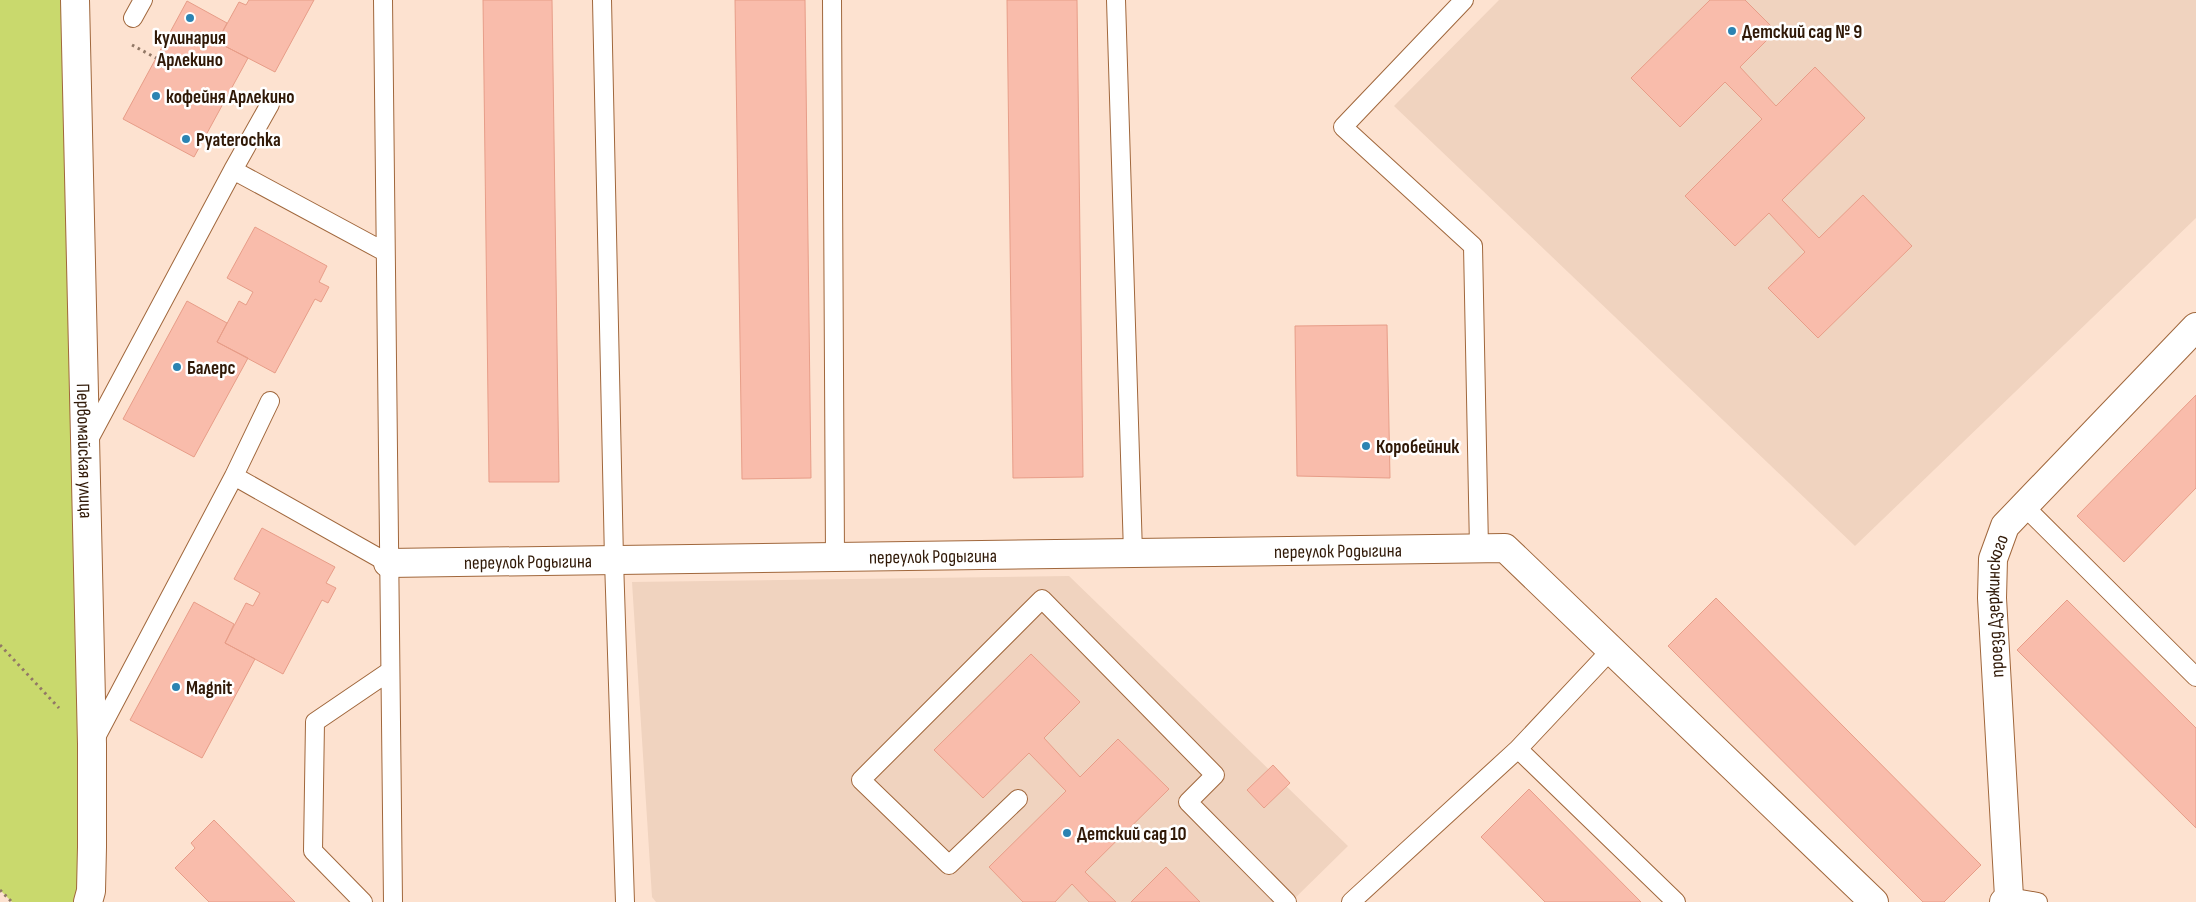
<svg xmlns="http://www.w3.org/2000/svg" width="2196" height="902" font-family="'Sofia Sans Condensed',sans-serif">
  <style>
    .built { fill: #f0d3bf }
    .green { fill: #c9d96d }
    .building { fill: #f9bcab; stroke: #e79d88 }
    .lines { fill: none; stroke-linecap: round; stroke-linejoin: round }
    .service-casing { stroke: #a0673c; stroke-width: 20 }
    .minor-casing { stroke: #a0673c; stroke-width: 30 }
    .path { stroke: #917866; stroke-width: 3; stroke-dasharray: 2.5 4; stroke-linecap: butt }
    .service { stroke: #fff; stroke-width: 18 }
    .minor { stroke: #fff; stroke-width: 28 }
    .poi-dot { fill: #2b83b2; stroke: #fff; stroke-width: 2 }
    .labels { text-anchor: middle; stroke-width: 5; stroke-linejoin: round; paint-order: stroke }
    .poi-label { font-size: 19px; font-weight: bold; fill: #301907; stroke: #fff; text-anchor: start }
    .street-label { font-size: 19px; fill: #301907; stroke: #fff }
  </style>
  <rect width="100%" height="100%" fill="#fde2d0"/>
  <path class="built" d="M1499 0H2196V218L1855 546 1394 106Z
    M1069 576 1348 846 1291 902H656L652 897 632 582Z"/>
  <path class="green" d="M0 0H75L88 902H12L0 890Z"/>
  <path class="building" d="M249 0H314L275 72 217 42 239 2 246 5Z
    M483 0H552L559 482H489Z
    M735 0H805L811 478 742 479Z
    M1007 0H1077L1083 477 1013 478Z
    M1710 0H1745L1776 31 1740 67 1776 106 1815 67 1865 118 1782 200 1819 238 1863 195 1912 246 1818 338 1768 288 1805 252 1769 213 1735 246 1685 196 1762 119 1725 82 1680 127 1631 78Z
    M187 1 227 23 217 42 248 58 194 157 123 119Z
    M255 227 327 266 319 282 329 287 321 302 315 299 275 373 217 342 239 301 246 305 253 292 227 278Z
    M187 301 227 323 217 342 248 358 194 457 123 419Z
    M1387 325 1390 478 1297 476 1295 326Z
    M2196 395V488L2124 562 2077 516Z
    M262 528 335 567 326 583 336 588 328 603 322 600 283 674 225 643 246 603 253 606 260 593 234 579Z
    M1716 598 1981 865 1944 902H1923L1668 646Z
    M2067 600 2196 728V828L2017 650Z
    M194 602 234 624 225 643 255 659 202 758 130 720Z
    M1031 654 1080 702 1044 738 1080 777 1118 739 1169 789 1085 872 1116 902H1089L1072 884 1055 902H1023L989 867 1066 791 1029 753 983 798 934 750Z
    M1273 765 1290 783 1264 808 1247 790Z
    M1529 789 1641 902H1545L1481 837Z
    M214 820 295 902H209L175 868 195 848 191 843Z
    M1166 867 1200 902H1131Z"/>
  <g class="lines">
    <defs>
      <path id="service" d="M383 0 393 902
        M602 0 614 560 625 902
        M832 0 835 557
        M1116 0 1133 553
        M1464 0 1343 127 1473 246 1479 548
        M133 18 143 0
        M233 170 270 104
        M87 443 233 170 385 252
        M234 476 270 401
        M2024 506 2196 677
        M1611 650 1518 749 1676 902
        M95 739 234 476 388 563
        M1018 799 949 865 861 780 1042 599 1215 775 1188 802 1287 902
        M2009 897 2038 902
        M363 902 313 851 315 722 390 671
        M1351 902 1518 749"/>
      <g id="minor">
        <path id="s1" d="M75 0 92 744V847L91 891 88 902"/>
        <path id="s2" d="M388 563 1505 548 1874 902"/>
        <path id="s3" d="M2004 902 2009 897 1992 598 1993 559 2005 526 2196 327"/>
      </g>
    </defs>
    <use href="#service" class="service-casing"/>
    <use href="#minor" class="minor-casing"/>
    <path class="path" d="M132 45 156 58
      M0 645 59 708
      M0 890 12 902"/>
    <use href="#service" class="service"/>
    <use href="#minor" class="minor"/>
  </g>
  <g class="poi-dot">
    <circle cx="190" cy="18" r="5"/>
    <circle cx="1732" cy="31" r="5"/>
    <circle cx="156" cy="96" r="5"/>
    <circle cx="186" cy="139" r="5"/>
    <circle cx="177" cy="367" r="5"/>
    <circle cx="1366" cy="446" r="5"/>
    <circle cx="176" cy="687" r="5"/>
    <circle cx="1067" cy="833" r="5"/>
  </g>
  <g class="labels">
    <g class="poi-label">
      <text x="1742" y="38">Детский сад № 9</text>
      <text x="190" y="44" text-anchor="middle">кулинария<tspan x="190" dy="22">Арлекино</tspan></text>
      <text x="166" y="103">кофейня Арлекино</text>
      <text x="196" y="146">Pyaterochka</text>
      <text x="187" y="374">Балерс</text>
      <text x="1376" y="453">Коробейник</text>
      <text x="186" y="694">Magnit</text>
      <text x="1077" y="840">Детский сад 10</text>
    </g>
    <g class="street-label">
      <text dy="7" stroke="none"><textPath href="#s1" startOffset="451">Первомайская улица</textPath></text>
      <text dy="7" stroke="none"><textPath href="#s2" startOffset="950">переулок Родыгина</textPath></text>
      <text dy="7" stroke="none"><textPath href="#s2" startOffset="545">переулок Родыгина</textPath></text>
      <text dy="7" stroke="none"><textPath href="#s2" startOffset="140">переулок Родыгина</textPath></text>
      <text dy="7" stroke="none"><textPath href="#s3" startOffset="299">проезд Дзержинского</textPath></text>
    </g>
  </g>
</svg>
